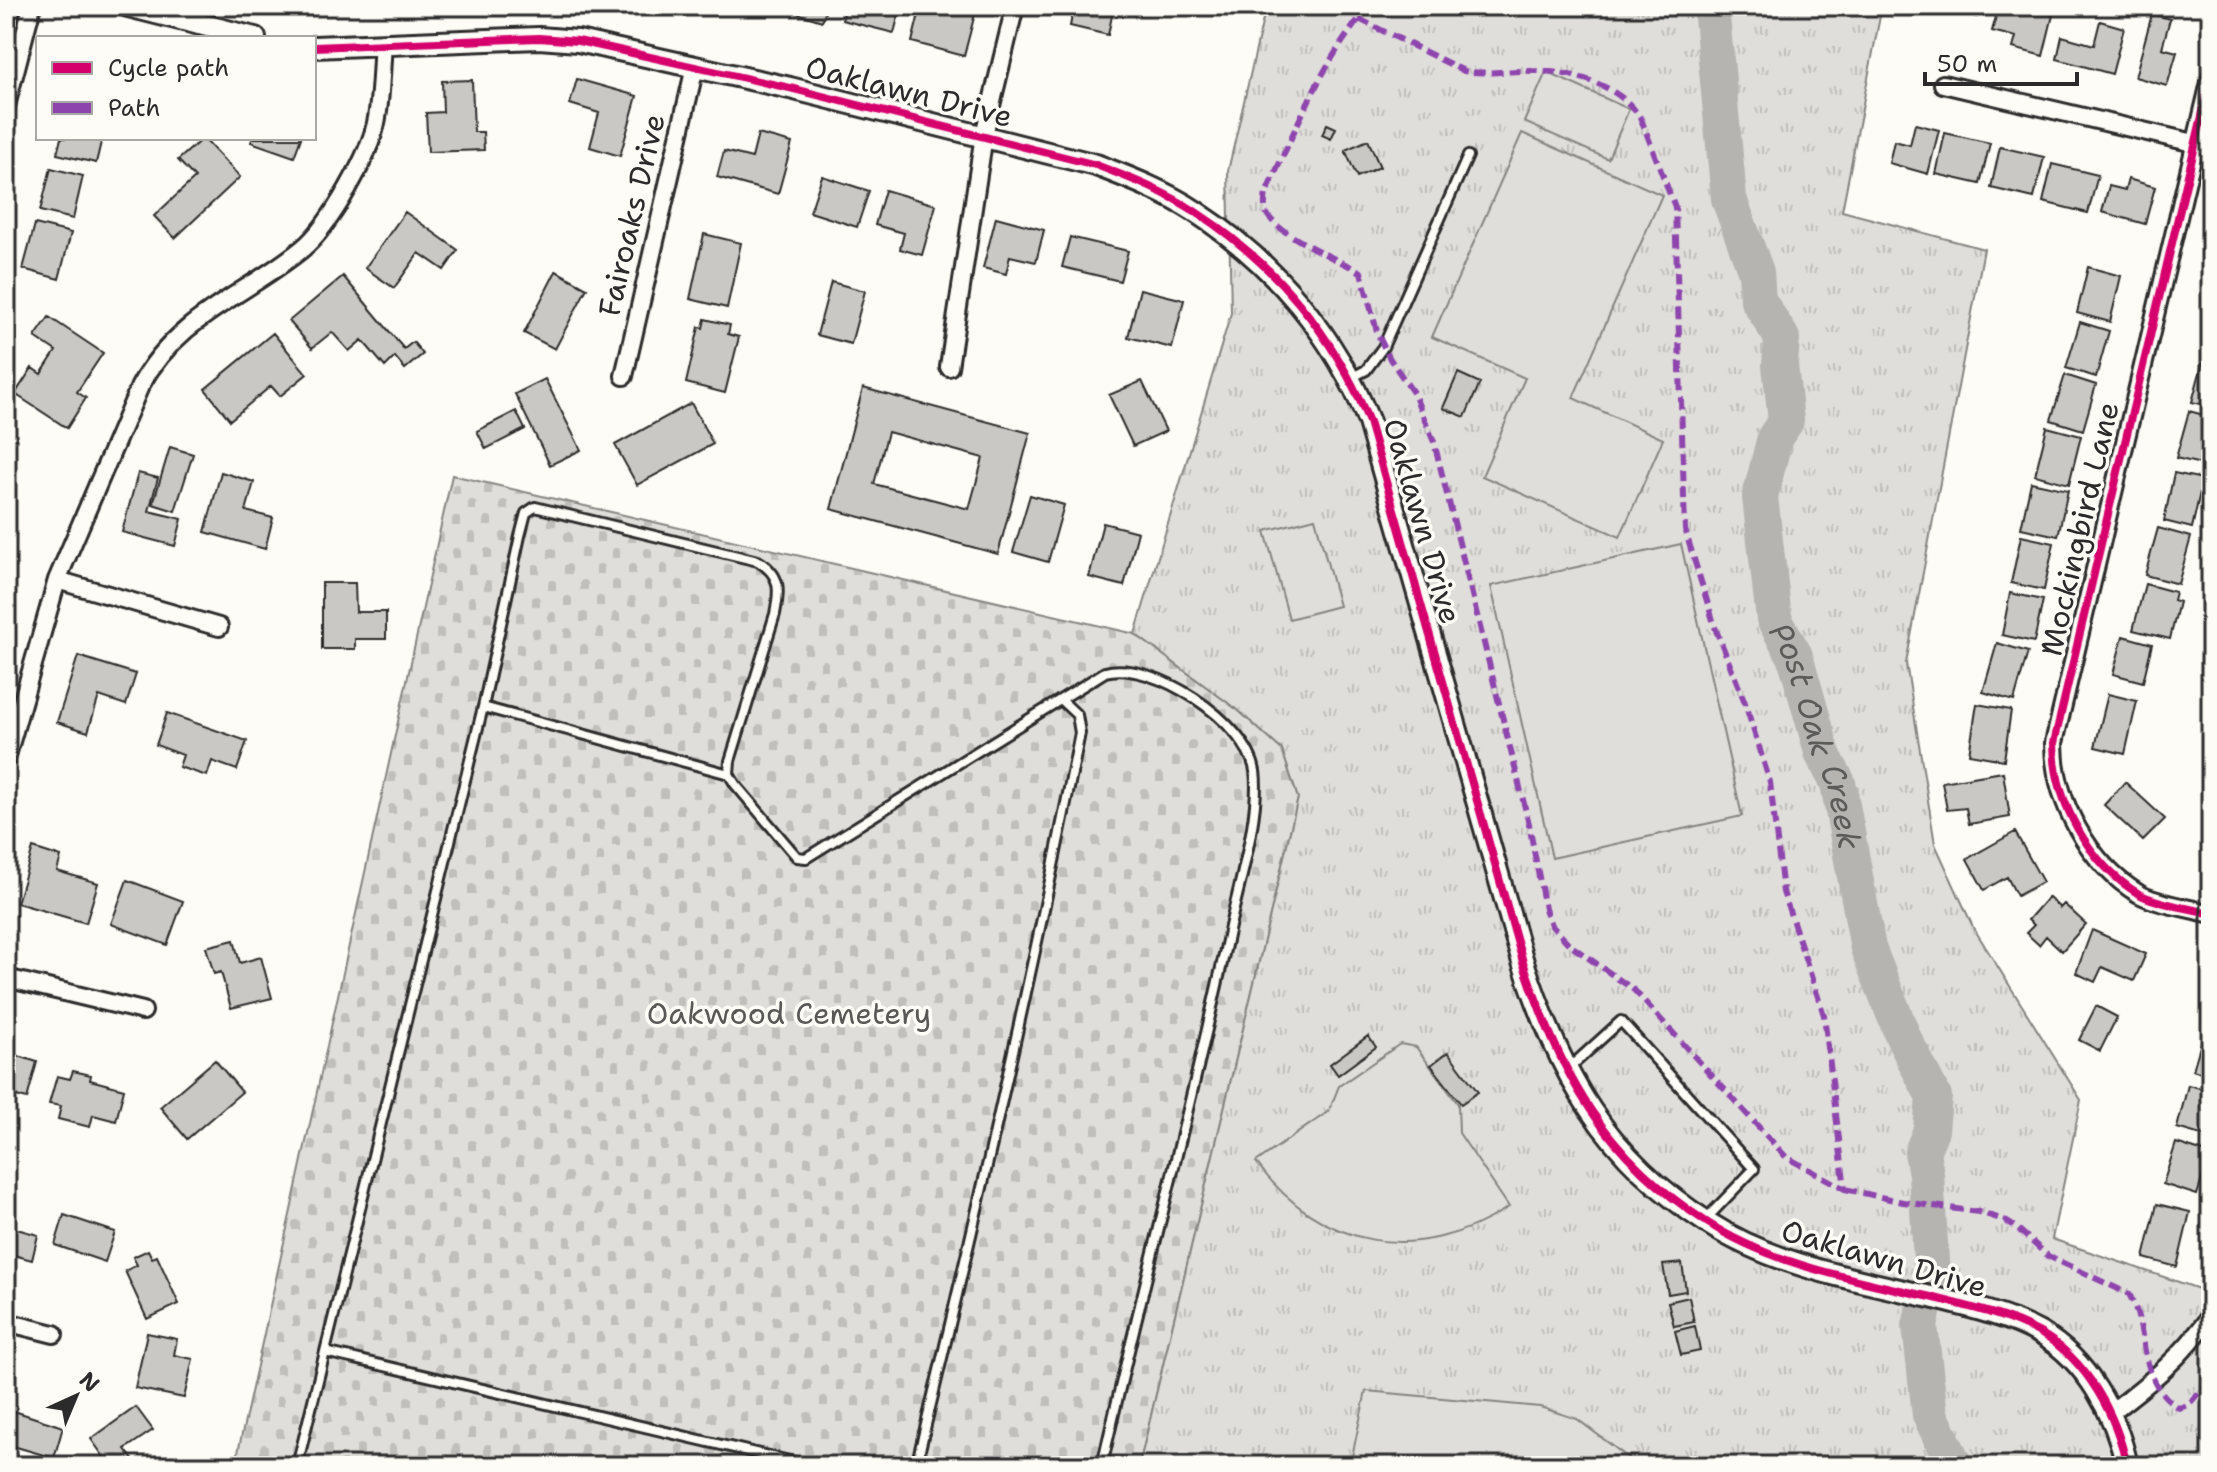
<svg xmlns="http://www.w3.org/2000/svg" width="2217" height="1472" font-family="'Shantell Sans',sans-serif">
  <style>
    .cemetery { fill: url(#cemetery-stones); stroke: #858482; stroke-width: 2 }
    .park { fill: url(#park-tufts); stroke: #858482; stroke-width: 2 }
    .garden { fill: #dfdeda; stroke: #858482; stroke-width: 2 }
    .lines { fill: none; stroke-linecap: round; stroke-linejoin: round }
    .river { stroke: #b5b4b1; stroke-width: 36 }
    .building { fill: #c9c8c4; stroke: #2b2b2b; stroke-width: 2; fill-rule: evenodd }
    .service-casing { stroke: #2b2b2b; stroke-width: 14 }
    .minor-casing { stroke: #2b2b2b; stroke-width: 22 }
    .tertiary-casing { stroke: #2b2b2b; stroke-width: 26 }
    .service { stroke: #fdfcf7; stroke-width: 8 }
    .minor { stroke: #fdfcf7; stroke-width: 16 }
    .tertiary { stroke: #fdfcf7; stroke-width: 20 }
    .quiet { stroke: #8e44ad; stroke-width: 6; stroke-dasharray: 12 6; stroke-linecap: butt }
    .cycleway-casing { stroke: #fdfcf7; stroke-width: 13 }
    .cycleway { stroke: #d6006c; stroke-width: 8 }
    .labels { text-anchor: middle; stroke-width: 7; stroke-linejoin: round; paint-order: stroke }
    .street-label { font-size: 30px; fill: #2b2b2b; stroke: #fdfcf7 }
    .park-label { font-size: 30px; fill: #585857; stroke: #fdfcf7 }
    .water-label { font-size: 32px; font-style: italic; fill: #5b5b5a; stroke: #fdfcf7 }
  </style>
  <defs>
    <pattern id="cemetery-stones" width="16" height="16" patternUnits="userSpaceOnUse" patternTransform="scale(2)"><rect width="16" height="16" fill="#dfdeda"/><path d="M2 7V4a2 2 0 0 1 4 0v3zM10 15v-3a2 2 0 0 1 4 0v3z" fill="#c0bfbb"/></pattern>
    <pattern id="park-tufts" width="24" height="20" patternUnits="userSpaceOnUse" patternTransform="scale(2)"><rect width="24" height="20" fill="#dfdeda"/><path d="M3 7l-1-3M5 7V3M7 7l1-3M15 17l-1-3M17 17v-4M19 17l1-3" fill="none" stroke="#c0bfbb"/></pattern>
  </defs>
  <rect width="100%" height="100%" fill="#fdfcf7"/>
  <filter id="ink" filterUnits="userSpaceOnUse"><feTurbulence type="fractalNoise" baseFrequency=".0125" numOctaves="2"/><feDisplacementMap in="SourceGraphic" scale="16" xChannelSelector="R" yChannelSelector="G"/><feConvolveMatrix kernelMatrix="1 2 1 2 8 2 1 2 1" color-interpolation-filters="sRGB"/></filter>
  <g filter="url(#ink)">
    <path class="cemetery" d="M452 475 1135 634 1239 711 1282 750 1298 798 1139 1466H235Z"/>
    <path class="park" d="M1266 6H1882L1842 211 1984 249 1906 663 1935 844 1973 927 2081 1100 2052 1239 2211 1293V1466H1139L1298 798 1282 750 1239 711 1135 634 1231 313 1228 171Z"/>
    <path class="garden" d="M1546 72 1629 109 1608 159 1524 122Z
      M1522 133 1662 195 1573 398 1663 439 1620 537 1482 476 1525 378 1432 337Z
      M1315 518 1339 606 1289 619 1265 531Z
      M1681 544 1742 816 1552 858 1491 586Z
      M1400 1044 1416 1047 1458 1104 1459 1133 1509 1207C1418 1266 1320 1250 1256 1162L1329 1111 1339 1086Z
      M1366 1391 1540 1407 1577 1419 1627 1457 1632 1466H1350Z"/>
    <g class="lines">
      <g class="river">
        <path id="s1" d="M1711 6 1729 199 1756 272 1758 300 1782 338 1780 365 1786 421 1775 437 1760 497 1774 619 1795 656 1823 755 1838 783 1868 948 1904 1039 1934 1097 1931 1130 1922 1152 1926 1174 1932 1278"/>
        <path d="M1923 1313 1920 1326 1930 1415 1955 1466"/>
      </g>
    </g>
    <path class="building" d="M774 6H827L822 21Z
      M846 6H901L894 33 842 20Z
      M921 6H977L964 56 912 42Z
      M1074 6H1114L1108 35 1070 26Z
      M1941 6H1980L1977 17Z
      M2015 6 2053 15 2043 56 2013 48 2016 37 1992 31 1998 9 2013 13Z
      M2152 14 2170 19 2162 48 2177 52 2167 86 2135 77Z
      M2100 21 2124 28 2112 74 2057 59 2062 36 2094 45Z
      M577 79 637 96 620 156 590 147 599 113 570 104Z
      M472 80 474 132H483L484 150 428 152 426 113 443 112 442 81Z
      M1327 124 1336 128 1331 139 1322 135Z
      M1915 124 1939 130 1928 174 1889 163 1894 141 1910 145Z
      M1945 133 1990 143 1980 184 1936 174Z
      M758 134 792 143 778 194 717 177 724 151 752 158Z
      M61 138H102L96 163 57 154Z
      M203 138 240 177 175 238 154 216 195 178 178 160Z
      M253 138H301L294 157 251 142Z
      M1368 140 1380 167 1357 177 1345 150Z
      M2000 147 2044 157 2034 198 1991 188Z
      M2052 164 2098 175 2088 213 2043 202Z
      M51 168 83 176 73 219 40 211Z
      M822 176 869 191 857 227 810 212Z
      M2128 179 2155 187 2145 224 2102 212 2109 186 2125 190Z
      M885 190 936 205 922 255 900 249 904 233 875 225Z
      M405 212 458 250 444 270 419 253 394 288 365 268Z
      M996 217 1044 230 1036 262 1010 256 1006 274 983 268Z
      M35 224 71 233 59 279 23 269Z
      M704 234 741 243 727 308 690 299Z
      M1070 237 1128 251 1120 281 1062 267Z
      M2088 267 2121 276 2110 322 2077 313Z
      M556 271 587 288 555 349 524 333Z
      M343 276 404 349 413 342 423 354 405 369 395 357 385 367 362 340 349 351 332 332 312 348 289 321Z
      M831 282 865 291 851 344 817 335Z
      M1140 289 1184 300 1172 348 1128 337Z
      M49 317 103 353 77 392 86 398 67 428 15 394 32 368 41 374 56 351 35 337Z
      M705 319 730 325 728 334 739 337 725 393 686 383 699 327 703 328Z
      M2080 322 2109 331 2096 377 2066 368Z
      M273 333 307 374 280 396 271 386 230 420 205 389Z
      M2205 354 2211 356V407L2192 402Z
      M1458 373 1480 383 1465 417 1443 408Z
      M2065 375 2096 385 2083 430 2051 420Z
      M545 379 581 450 550 465 515 394Z
      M1142 381 1166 431 1133 446 1109 395Z
      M863 388 1030 433 998 554 831 509ZM888 432 983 458 969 509 874 484Z
      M691 403 713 444 637 485 615 445Z
      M516 411 525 429 486 449 477 431Z
      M2189 411 2211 417 2209 466 2176 458Z
      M2047 427 2081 436 2069 484 2035 475Z
      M170 447 193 454 175 511 153 504Z
      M221 472 254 482 246 511 273 518 265 549 205 532Z
      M138 473 158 478 149 511 182 519 175 546 122 532Z
      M2174 473 2203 479 2192 528 2164 521Z
      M2031 482 2068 490 2058 536 2021 528Z
      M1030 495 1064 505 1048 562 1013 552Z
      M1103 523 1138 532 1124 586 1089 577Z
      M2158 528 2191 537 2178 584 2145 575Z
      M2021 536 2054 543 2044 590 2011 583Z
      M322 583H355L356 612H386V639H355V649H322Z
      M2145 584 2175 592 2173 600 2179 602 2170 639 2133 630Z
      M2010 593 2043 600 2034 642 2002 635Z
      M2123 636 2152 644 2143 682 2113 674Z
      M1997 643 2028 652 2014 701 1983 692Z
      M78 656 136 674 126 705 99 696 88 732 57 722Z
      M2108 694 2137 701 2125 754 2095 747Z
      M1977 704 2011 710 2004 760 1969 754Z
      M167 713 247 741 237 770 212 761 207 776 179 767 183 755 156 745Z
      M2003 772 2010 817 1969 824 1966 808 1947 810 1942 782Z
      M2125 782 2165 819 2143 841 2104 805Z
      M2015 832 2043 882 2017 896 2007 877 1984 890 1967 859Z
      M33 848 61 857 57 871 98 883 86 923 17 903Z
      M127 880 183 901 167 945 111 924Z
      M2048 897 2060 908 2064 904 2086 924 2062 951 2046 936 2039 945 2026 933 2034 925 2028 920Z
      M2092 930 2146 954 2134 981 2102 967 2095 982 2076 973Z
      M234 940 240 963 261 957 272 998 231 1008 221 972 214 974 206 947Z
      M2096 1006 2117 1017 2100 1051 2079 1040Z
      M2205 1029 2211 1031V1076L2193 1070Z
      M1368 1036 1376 1047 1338 1075 1330 1064Z
      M6 1052 37 1062 27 1099 6 1093Z
      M1448 1052 1478 1092 1461 1104 1431 1065Z
      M215 1060 242 1092 187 1139 160 1107Z
      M73 1071 91 1075 90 1080 124 1089 116 1121 93 1115 90 1127 58 1119 61 1106 49 1104 57 1076 70 1079Z
      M2188 1085 2211 1091V1138L2177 1128Z
      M2176 1143 2210 1154 2197 1195 2163 1184Z
      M2157 1204 2190 1212 2177 1267 2144 1258Z
      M64 1215 115 1232 105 1262 55 1245Z
      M6 1226 38 1235 32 1260 6 1253Z
      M148 1250 152 1258 157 1256 179 1304 147 1319 125 1271 137 1265 133 1257Z
      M1682 1263 1686 1291 1668 1294 1663 1265Z
      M1689 1297 1694 1322 1674 1326 1668 1302Z
      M1695 1326 1700 1351 1681 1355 1675 1331Z
      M147 1333 177 1339 174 1355 193 1359 184 1398 135 1388Z
      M136 1407 153 1430 125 1449 134 1461 127 1466H97L106 1460 91 1439Z
      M14 1411 63 1427 54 1458 6 1444Z"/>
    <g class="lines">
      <defs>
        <path id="service" d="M1351 378 1366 370 1383 347 1468 156
          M483 707 729 774
          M1567 1070 1621 1021 1754 1169 1705 1220
          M325 1352 811 1466
          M297 1466 483 707 520 536 526 513 535 507 758 561C781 575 780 589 775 614L730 761 729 774 735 784 797 857 806 858 1105 672C1152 659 1247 722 1255 771 1261 813 1238 887 1229 931 1191 1110 1142 1287 1102 1466
          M916 1466C975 1223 1032 979 1080 733L1077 715 1061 700"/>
        <path id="minor" d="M2211 78 2054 743C2054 801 2089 864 2139 894 2157 904 2191 908 2211 914
          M1943 84 2211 147
          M6 106 32 6
          M949 367 984 135 1015 6
          M624 376 695 67
          M57 580 219 627
          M6 759 57 580 140 386C178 316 243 297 302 249 330 226 371 154 377 118 381 94 381 69 383 44
          M6 978 143 1011
          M6 1322 54 1334
          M2110 1413C2151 1382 2181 1358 2211 1315"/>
        <path id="tertiary" d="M128 6 255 38
          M314 47 539 38 578 41 790 88 1096 165C1130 178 1166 192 1196 212 1274 263 1335 335 1369 422L1523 962C1561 1076 1604 1156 1708 1223 1773 1265 1856 1280 1931 1297 1967 1306 2007 1315 2040 1333 2087 1360 2116 1414 2127 1466"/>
      </defs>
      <use href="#service" class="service-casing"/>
      <use href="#minor" class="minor-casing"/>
      <use href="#tertiary" class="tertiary-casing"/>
      <use href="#service" class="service"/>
      <use href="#minor" class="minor"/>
      <use href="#tertiary" class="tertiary"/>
      <path class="quiet" d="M1359 19 1464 71C1487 75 1508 70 1532 71 1571 71 1620 84 1641 119L1675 207 1685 530 1716 630 1744 700 1770 782 1783 892 1824 1015 1845 1189 1786 1157 1634 990 1570 945 1551 925 1545 909 1529 824 1434 442 1414 394 1390 359 1378 335 1361 272C1339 260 1275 234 1266 212 1264 206 1265 199 1266 193 1294 133 1318 71 1359 19Z
        M1845 1189 1903 1202 1979 1212 2004 1220 2018 1229 2048 1256 2129 1294C2150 1331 2136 1381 2179 1408L2188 1405 2211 1379"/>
      <defs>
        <path id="cycleway" d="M314 47 539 38 578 41 790 88 1096 165C1130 178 1166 192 1196 212 1274 263 1335 335 1369 422L1523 962C1561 1076 1604 1156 1708 1223 1773 1265 1856 1280 1931 1297 1967 1306 2007 1315 2040 1333 2087 1360 2116 1414 2127 1466
          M2211 78 2054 743C2054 801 2089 864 2139 894 2157 904 2191 908 2211 914"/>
      </defs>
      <use href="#cycleway" class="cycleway-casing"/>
      <use href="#cycleway" class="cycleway"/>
    </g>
  </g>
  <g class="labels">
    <g class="street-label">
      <text transform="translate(909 92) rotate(14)" y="10">Oaklawn Drive</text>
      <text transform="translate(632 215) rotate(-77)" y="10">Fairoaks Drive</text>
      <text transform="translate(1422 521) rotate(74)" y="10">Oaklawn Drive</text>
      <text transform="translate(2080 529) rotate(-77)" y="10">Mockingbird Lane</text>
      <text transform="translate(1884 1259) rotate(16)" y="10">Oaklawn Drive</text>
    </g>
    <g class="park-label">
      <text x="789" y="1024">Oakwood Cemetery</text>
    </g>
    <g class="water-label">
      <text dy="11" stroke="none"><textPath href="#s1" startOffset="758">Post Oak Creek</textPath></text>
    </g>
  </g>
  <rect width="2217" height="1472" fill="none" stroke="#fdfcf7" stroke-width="32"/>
  <rect x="16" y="16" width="2185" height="1440" fill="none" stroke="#2b2b2b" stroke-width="3" filter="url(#ink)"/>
  <rect x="36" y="36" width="280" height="104" fill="#fdfcf7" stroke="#a9a8a5" stroke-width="2"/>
  <rect x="52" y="62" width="40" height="12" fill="#d6006c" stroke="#a9a8a5" stroke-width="2"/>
  <text x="108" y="76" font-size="24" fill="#2b2b2b">Cycle path</text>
  <rect x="52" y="102" width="40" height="12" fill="#8e44ad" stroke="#a9a8a5" stroke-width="2"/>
  <text x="108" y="116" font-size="24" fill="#2b2b2b">Path</text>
  <g transform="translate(76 1396) rotate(44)" stroke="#fdfcf7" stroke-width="6" paint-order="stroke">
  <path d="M0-6L14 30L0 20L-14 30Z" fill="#2b2b2b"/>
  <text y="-12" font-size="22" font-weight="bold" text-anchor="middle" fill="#2b2b2b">N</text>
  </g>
  <path d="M1925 72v12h152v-12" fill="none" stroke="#2b2b2b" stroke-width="4"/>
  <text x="1937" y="72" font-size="24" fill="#2b2b2b" stroke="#fdfcf7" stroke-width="6" paint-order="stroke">50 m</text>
</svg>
